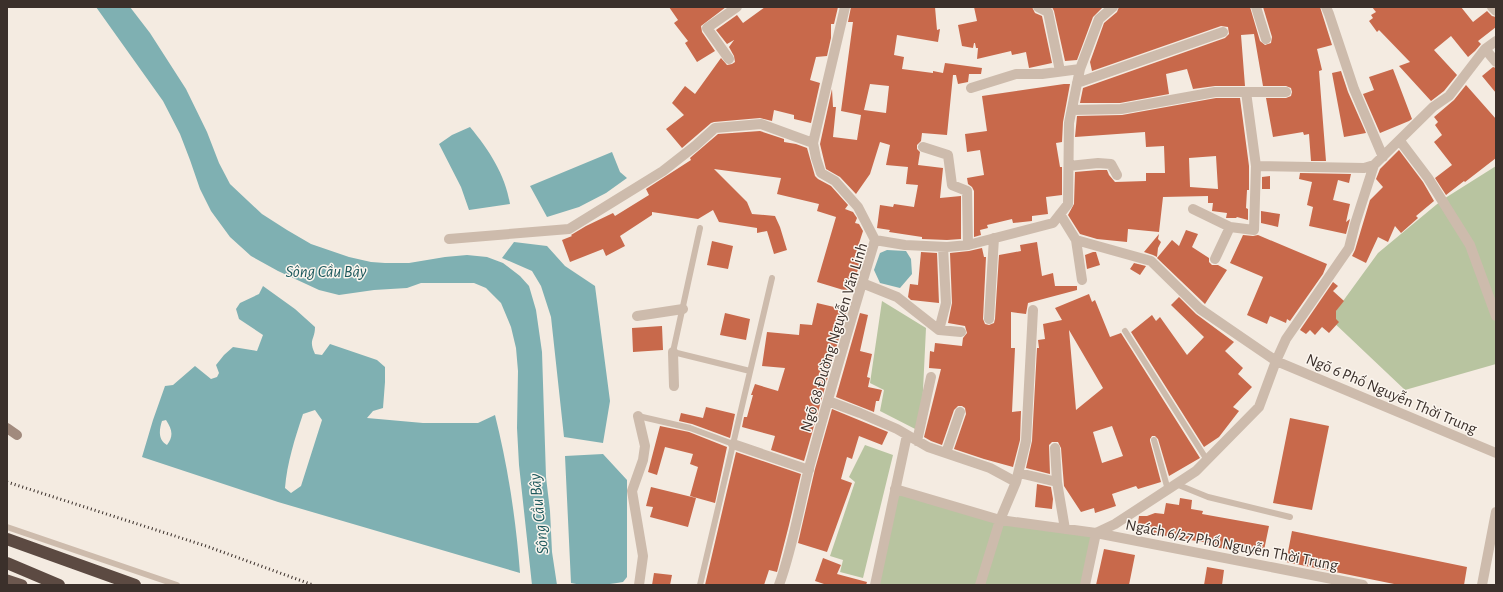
<svg xmlns="http://www.w3.org/2000/svg" width="1503" height="592" font-family="'Alegreya Sans',sans-serif">
  <style>
    .green { fill: #b8c4a0 }
    .water { fill: #7fb0b2; fill-rule: evenodd }
    .building { fill: #c8694b; fill-rule: evenodd }
    .lines { fill: none; stroke-linecap: round; stroke-linejoin: round }
    .service { stroke: #cdbbac; stroke-width: 6 }
    .minor { stroke: #cdbbac; stroke-width: 10 }
    .secondary { stroke: #a18a7d; stroke-width: 10 }
    .trunk { stroke: #6c584f; stroke-width: 11 }
    .motorway { stroke: #5c4a42; stroke-width: 12 }
    .rail { stroke: #3b302b; stroke-width: 3; stroke-dasharray: 1 3; stroke-linecap: butt }
    .labels { text-anchor: middle; stroke-width: 3; stroke-linejoin: round; paint-order: stroke }
    .street-label { font-size: 16px; fill: #3b302b; stroke: #fbf5ee }
    .water-label { font-size: 17px; font-style: italic; fill: #1f5a5e; stroke: #fbf5ee }
  </style>
  <rect width="100%" height="100%" fill="#f4ebe1"/>
  <path class="green" d="M1496 166V364L1405 390 1330 319 1378 253 1442 200Z
    M882 301 926 328 921 432 880 411 884 390 870 383Z
    M865 445 893 455 863 578 840 572 843 560 830 556 855 482 849 477Z
    M895 489 1000 520 1096 533 1085 585H874Z"/>
  <path class="water" d="M96 7H130L150 33 186 89 207 132 219 163 230 184 262 214 287 230 311 244 349 257 371 262 385 263H409L445 257 467 255 487 257 503 263 520 276 529 286 536 310 542 352 546 477 550 511 552 552 557 585H532L519 465 517 428 518 371 516 348 511 327 501 303 486 288 474 283H421L407 288 374 290 339 295 319 290 278 271 251 256 230 237 211 211 200 189 190 160 180 134 163 101Z
    M470 127C489 150 505 174 510 204L469 210 461 187 439 144 452 135Z
    M612 152 620 172 627 178 606 193 579 207 547 217 530 186Z
    M514 242 547 246 565 266 595 286 610 401 603 443 564 437 551 317 541 286 532 271 502 258Z
    M887 250 906 251 911 259 912 274 900 288 880 283 874 270 880 253Z
    M263 286 295 309 315 327C315 340 308 339 315 354L322 355 330 344 377 360 385 367V382L383 408 373 411 367 418 423 423H478L495 415C508 467 516 520 520 573L278 502 142 457 153 420 165 386 173 385 195 366 211 379 217 377 219 373 216 365 224 355 233 347 257 351 263 335 239 319 236 309 240 303 259 294ZM315 410 322 420 301 486 291 493 285 488C287 463 295 438 303 414ZM166 420C172 429 174 436 167 445 158 440 159 430 162 421Z
    M603 454 627 480V577L623 582C606 585 589 587 571 583L565 456Z"/>
  <path class="building" d="M669 7H726L701 26 702 32 715 51 697 62 685 43 688 41 674 23 678 20Z
    M765 7H838L834 24H831V38L827 56 816 57 810 80 820 83 811 123 794 119V115L774 110 772 121 760 118 714 122 711 123 682 148 666 129 684 115 672 103 685 86 695 94 721 58 727 65 732 64 735 62 734 56 729 47 734 40 727 44 716 30 737 15 743 23Z
    M851 7H935L937 30 940 29 938 42 897 35 894 55 904 57 902 69 933 73V71L943 73 945 63 982 68 981 74H969L968 82 958 84 956 75H953L947 135 922 133 921 141 917 145V149L920 152 918 165 943 168 940 198 961 196V239L947 240 922 239V237L889 232 890 230 877 228 880 205 893 207 894 204 914 207 918 185 906 184 908 167 886 165 890 145 880 142 870 174 856 194 840 177 826 169 820 144 832 89 833 107H836L833 137 857 140 861 115 841 111 853 22H848ZM870 84 889 86 886 113 864 110Z
    M974 7H1032L1035 13 1042 16 1052 63 1029 68 1026 52 1012 55 1011 51 977 59 978 48H976L975 43H974L973 48 962 46 958 25 977 21Z
    M1052 7H1103L1093 17 1077 60 1065 61 1054 11Z
    M1119 7H1250L1260 41 1265 45 1271 43 1272 37 1263 7H1320L1332 45 1317 49 1322 70 1319 71 1326 161H1311L1309 134 1304 135 1303 132 1273 137 1266 98H1286L1291 96 1292 92 1291 88 1286 86H1263L1254 34 1241 35 1245 86H1215L1193 89 1187 69 1166 74 1169 94 1120 103H1080L1083 88 1225 38 1229 34 1228 27 1221 26 1092 71 1090 62 1104 23 1117 12Z
    M1372 7H1461L1473 22 1487 11 1492 16 1496 17V27L1478 41 1481 44 1475 51 1468 57 1451 36 1434 50 1457 75 1444 91 1431 101 1399 66 1410 62 1379 30 1377 32 1369 21 1373 18 1371 15 1376 12Z
    M1493 67 1496 68V93L1482 76Z
    M1393 69 1412 119 1409 121 1380 133 1363 94 1374 90 1369 77Z
    M1341 71 1348 92 1366 133 1344 137 1332 73Z
    M1064 84H1070L1063 122 1062 142 1056 143 1060 167H1062V195L1046 197 1048 214 1032 216V221L1013 223 1012 219 987 225 988 228 980 230 981 235 974 237V191L972 187 968 184 967 178 984 175 980 150 967 152 965 134 987 131 982 96Z
    M1466 85 1496 119V158L1465 182 1464 181 1446 195 1435 178 1452 165 1434 142 1442 135 1435 125 1438 122 1434 117 1454 100Z
    M1216 98H1240L1249 166V190H1247L1246 208 1248 209V220L1237 217 1236 218H1226L1227 213 1212 211 1213 203H1208V196L1163 197 1159 232 1128 229 1127 242 1097 239 1080 234 1068 215 1074 204 1075 172 1098 170H1107L1109 175 1115 182 1146 181V173H1165L1164 146 1146 147 1145 132 1075 137 1077 116 1122 115ZM1216 156 1218 189 1190 187 1189 158Z
    M760 131 784 139V142L796 144 807 148 815 176 818 179 831 186 848 205 845 209 853 212 857 218 855 223 859 224 863 231 854 259 861 261 850 292 817 282 836 217 817 211 819 204 777 194 781 178 714 169 747 202 752 214 775 216 780 227 787 250 774 254 767 231 757 233V228L719 222 713 210 698 219 652 212V215L620 236 625 246 606 256 603 249 570 262 562 240 572 236 571 235 586 226 613 213 615 216 649 195 646 189 691 160 690 158 718 134Z
    M1399 150 1423 182 1434 201 1416 216 1418 218 1401 233 1395 226 1388 242 1378 237 1366 263 1352 256 1355 250 1370 200 1383 187 1376 179 1380 169Z
    M1300 173 1351 174 1349 183 1338 180 1333 200 1350 204 1346 222 1350 219 1346 234 1309 226 1313 207 1307 205 1312 182 1299 179Z
    M1270 176V189H1262V177Z
    M1261 211 1280 214 1278 227 1261 223Z
    M1186 230 1198 234 1192 247 1209 258V262L1212 265H1218L1227 270 1205 304 1157 258 1172 240 1179 246Z
    M1159 234 1158 239 1161 242 1158 248 1157 257 1153 255 1144 252Z
    M1243 235 1253 236 1258 235 1327 264 1323 274 1290 321 1287 319 1286 323 1270 316 1267 324 1247 315 1263 277 1230 263Z
    M712 241 733 246 728 269 707 265Z
    M1037 242 1042 276 1053 273 1055 286H1077V290L1028 303 1026 314 1011 312V348H1015L1012 412 1021 411 1020 440 1013 467 984 459 954 449 966 414 965 408 962 406H958L954 410 942 445 931 441 924 437 941 369 929 368 930 351 934 352 935 343 962 346 963 338 967 333 965 326 948 323 952 303 950 253 969 251 982 248 984 257H986L983 319 985 324 989 325 994 323 995 319 999 255 1021 251 1020 245Z
    M921 252 937 253 939 303 911 300 908 297 910 284 918 285Z
    M1093 252H1096L1100 265 1087 269 1085 255Z
    M1134 263 1146 266 1140 275 1130 269Z
    M1333 282 1338 286 1333 291 1344 301 1336 311V319L1339 322 1329 333 1322 327 1315 335 1310 330 1306 334 1300 330Z
    M1089 294 1092 302 1095 300 1110 337 1121 333 1200 458 1169 476 1158 439 1155 436H1152L1150 439V441L1161 482 1138 489 1136 486 1112 494 1116 506 1095 513 1094 508 1081 512 1064 486 1061 448 1058 442H1052L1049 445 1050 474 1026 468 1032 441 1037 348H1039L1038 340 1045 339 1043 324 1062 320 1055 308ZM1069 330 1103 388 1076 410ZM1112 426 1123 456 1102 463 1093 432Z
    M1179 297 1196 314 1234 342 1225 351 1243 368 1238 374 1252 387 1233 407 1239 411 1219 437 1204 447 1131 332 1152 315 1156 321 1160 317 1187 355 1204 337 1171 305Z
    M817 303 847 310 804 461 771 450 775 436 742 427 744 417H747L753 395H751L755 384 778 391 785 368 762 366 767 332 799 335 800 324 812 325Z
    M725 313 750 319 746 340 720 335Z
    M860 313 868 315 860 351 872 354 867 377 870 378 868 387 882 390 879 401H876L874 412 836 397Z
    M662 326 663 350 633 352 632 328Z
    M706 407 735 414 730 438 692 424 679 421 681 413 703 418Z
    M832 409 888 432 882 445 859 436 852 459 847 457 841 479 852 483 827 552 798 543 815 469Z
    M1290 418 1329 426 1312 510 1273 503Z
    M660 426 689 432 727 447 715 503 690 496 698 467 690 464 693 454 665 447 657 475 648 472Z
    M736 452 801 474 789 525 777 572 769 570 764 585H705Z
    M1037 484 1051 487 1053 499 1052 509 1035 507Z
    M651 487 696 498 688 527 650 517 653 507 646 506Z
    M1180 498 1192 500 1191 509 1203 511 1202 514 1269 526 1263 555 1214 547V544L1137 531 1139 516H1147L1155 513 1164 514 1166 503 1179 505Z
    M1292 531 1467 567 1464 585H1399L1286 562Z
    M1104 549 1135 555 1129 585H1096Z
    M823 558 841 565 837 574 867 582 866 585H827L815 581Z
    M1207 567 1224 570 1222 585H1204Z
    M654 573 672 575 670 585H652Z"/>
  <g class="lines">
    <path class="service" d="M700 228 673 352 750 371
      M1125 331 1207 460
      M638 416 690 428 733 444
      M1154 440 1168 490
      M1176 484 1208 497 1290 517
      M7 527 177 585
      M700 585 772 278"/>
    <path class="minor" d="M845 7 813 143 816 158 821 173 835 181 858 207 875 240
      M1038 7 1048 12 1060 71
      M1256 7 1266 39
      M1326 7 1329 14 1354 89 1383 157
      M1492 7 1496 11
      M1485 49 1496 62
      M729 59 707 28 737 7
      M1077 83 1223 32
      M971 88 1016 74H1042L1080 69
      M1246 92 1256 166 1364 168 1374 165
      M1072 110 1121 109 1215 92H1286
      M1400 141 1428 178 1470 245 1496 316
      M923 147 948 155 952 185 967 191 968 245
      M1069 166 1098 163 1111 164 1117 175
      M1193 209 1230 227 1254 230 1256 166
      M1060 214 1076 240 1082 280
      M449 239 569 229 663 171 695 146 715 128 761 124 813 143
      M1076 240 1151 261 1200 309 1276 361 1496 453
      M1215 259 1230 227
      M862 283 897 297 939 330 961 332
      M637 316 683 309
      M989 319 994 238
      M939 330 946 303 943 247
      M673 352 674 386
      M828 401 860 413 897 429 928 447 990 468 1016 482 1000 520 1096 533 1115 524 1196 471 1259 407 1276 361 1286 339 1349 248 1355 224 1374 165 1433 107 1449 96 1485 49 1496 41
      M638 416 645 446 643 460 632 491 643 556 639 585
      M917 441 931 377
      M733 444 809 470
      M1055 448 1057 482 1065 529
      M946 453 960 412
      M1019 473 1057 482
      M1016 482 1026 441 1033 310
      M895 489 1000 520 980 585
      M779 585C793 547 799 507 809 468 830 391 852 316 875 240L905 245 947 247 968 245 1053 223 1068 204 1069 123 1080 69 1099 19 1113 7
      M875 585 907 435
      M1085 585 1096 533 1363 585
      M1482 585 1496 512"/>
    <path class="secondary" d="M7 428 17 435"/>
    <path class="trunk" d="M7 580 22 585"/>
    <path class="motorway" d="M7 539 135 585
      M7 563 59 585"/>
    <path class="rail" d="M7 482 206 546 313 585"/>
  </g>
  <g class="labels">
    <g class="street-label">
      <text transform="translate(833 337) rotate(-73)" y="6">Ngõ 68 Đường Nguyễn Văn Linh</text>
      <text transform="translate(1392 393) rotate(23)" y="6">Ngõ 6 Phố Nguyễn Thời Trung</text>
      <text transform="translate(1232 544) rotate(11)" y="6">Ngách 6/27 Phố Nguyễn Thời Trung</text>
    </g>
    <g class="water-label">
      <text x="326" y="277">Sông Cầu Bây</text>
      <text transform="translate(538 514) rotate(-96)" y="6">Sông Cầu Bây</text>
    </g>
  </g>
  <rect width="1503" height="592" fill="none" stroke="#3b302b" stroke-width="16"/>
</svg>
